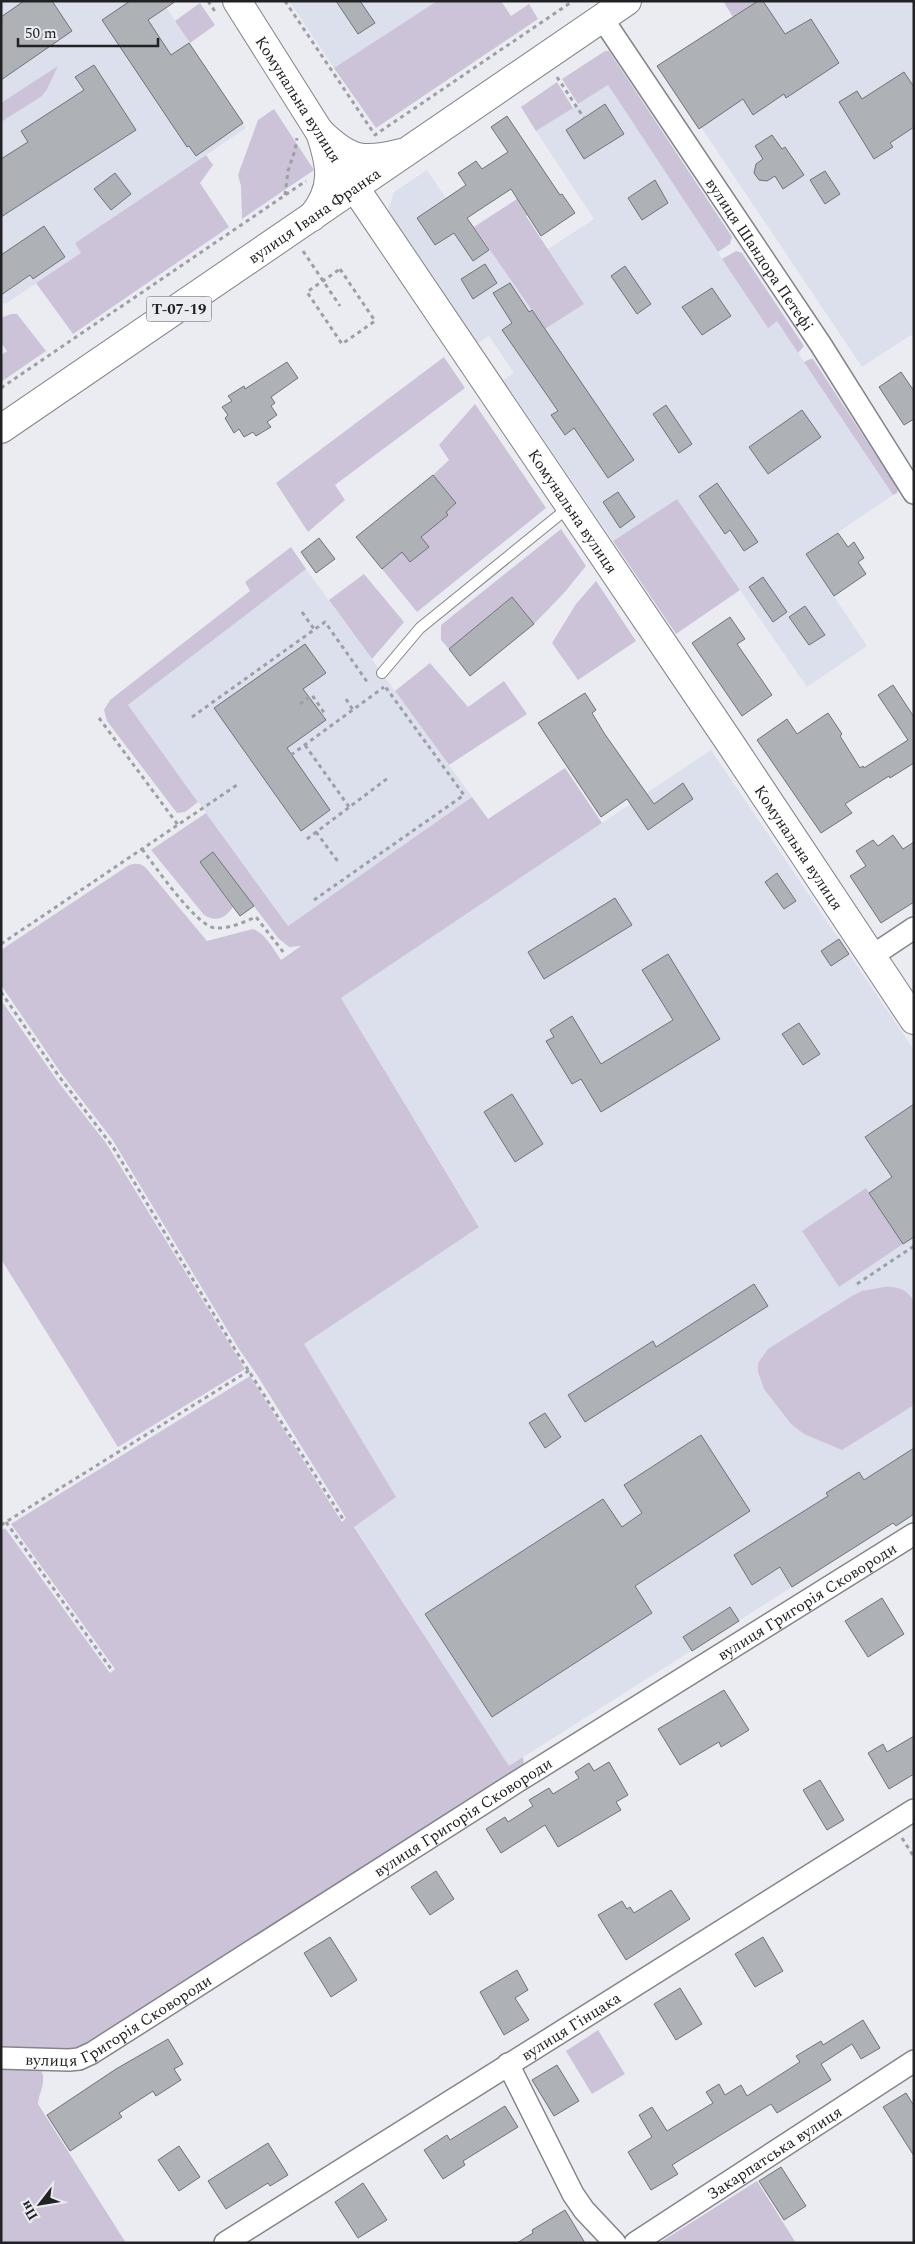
<svg xmlns="http://www.w3.org/2000/svg" width="915" height="2244" font-family="Spectral,serif">
  <style>
    .built { fill: #dbe0ec }
    .green { fill: #cdc3d9 }
    .building { fill: #aeb2b6; stroke: #6f7377 }
    .lines { fill: none; stroke-linecap: round; stroke-linejoin: round }
    .lane-casing { stroke: #83858a; stroke-width: 12 }
    .street-casing { stroke: #83858a; stroke-width: 24 }
    .secondary-casing { stroke: #83858a; stroke-width: 30 }
    .primary-casing { stroke: #83858a; stroke-width: 30 }
    .path { stroke: #9e9fa4; stroke-width: 3; stroke-dasharray: 4 4; stroke-linecap: butt }
    .lane { stroke: #fff; stroke-width: 10 }
    .street { stroke: #fff; stroke-width: 21 }
    .secondary { stroke: #fff; stroke-width: 28 }
    .primary { stroke: #fff; stroke-width: 28 }
    .labels { text-anchor: middle; stroke-width: 5; stroke-linejoin: round; paint-order: stroke }
    .shield { fill: #eaecf2; stroke: #5e5f62; stroke-width: 1 }
    .shield-label { font-size: 15px; font-weight: bold; fill: #222224 }
    .street-label { font-size: 16px; fill: #222224; stroke: #eaecf2 }
  </style>
  <rect width="100%" height="100%" fill="#eaecf2"/>
  <path class="built" d="M1 1H162L246 128 75 243 82 253 5 304 1 302Z
    M289 1H437L334 68Z
    M758 1H914V338L911 335 862 367 701 127 699 129 657 66Z
    M608 85 767 327 777 321 893 495 806 554 867 646 807 687 677 499 613 541 503 380 514 373 489 336 478 343 388 212 394 192 427 170 468 231 474 227 545 329 584 304 548 249 594 219 536 131Z
    M306 569 472 797 288 926 128 705Z
    M711 750 914 1050V1514L896 1526 893 1523 509 1766 354 1526 304 1344 479 1226 341 998Z"/>
  <path class="green" d="M437 1H501L511 16 529 4 538 19 376 128 334 68Z
    M723 1H758L733 17Z
    M200 3 215 25 190 43 175 21Z
    M605 51H609L732 237 730 244 718 252 608 85 578 104 562 79Z
    M58 66 47 89 42 96 1 122V103Z
    M557 82 573 108 536 131 521 107Z
    M274 109 314 170 242 219 241 186 238 175 258 120Z
    M206 155 213 165 200 183 229 227 73 334 36 283 81 253 75 243Z
    M517 199 528 215 526 216 584 304 545 329 474 227Z
    M736 251 742 253 804 346 798 353 777 321 768 328 722 259Z
    M11 314H17L46 351 1 382V355L7 351 1 343V318Z
    M444 357 465 388 335 485 345 500 308 532 276 483Z
    M810 359H813L898 489 897 493 893 495 804 362Z
    M475 404 546 508 417 612 382 569 402 552 410 562 428 547 421 537 448 515 446 512 455 503 433 475 449 460 439 445Z
    M677 499 740 590 676 634 613 541Z
    M561 529 586 566 564 593 534 624 512 597 449 649 441 640V625Z
    M291 547 306 569 128 705 198 802 185 812 177 813 107 721 104 710 110 700 250 591 245 582Z
    M364 574 404 622 372 659 329 600Z
    M596 581 636 641 578 680 552 643 576 604Z
    M430 663 468 707 504 681 527 714 449 765 395 691Z
    M565 768 602 823 341 998 479 1227 304 1344 396 1497 354 1527 509 1766 523 1757 524 1765 78 2051 1 2052V1531L5 1528 110 1673 115 1669 11 1524 250 1376 342 1522 346 1518 257 1375 239 1349 112 1139 61 1073 1 985V950L129 865C137 863 140 863 146 868L207 941 253 929C265 933 274 950 281 960L301 946 289 947 278 938 213 852 200 862 233 907C225 919 216 922 204 915L151 850 206 813 288 926 472 797 488 819Z
    M1 1000 59 1083 106 1143 245 1369 118 1447 1 1259Z
    M866 1188 903 1244 839 1287 802 1231Z
    M884 1287C897 1286 907 1290 914 1301V1405L842 1450 804 1434 791 1424 764 1389 758 1372V1363L768 1349 852 1296 862 1291Z
    M598 2030 625 2074 592 2094 566 2051Z
    M8 2067 40 2068C48 2082 39 2090 38 2104L126 2243H2L1 2071Z
    M757 2181 796 2243H659Z"/>
  <path class="building" d="M24 1H52L72 31 1 80V17Z
    M130 1H176L148 20 171 55 189 43 243 123 196 156 189 146 187 147 102 20Z
    M336 1H360L375 23 358 34Z
    M758 1H763L785 34 811 19 839 63 786 98 784 94 753 115 743 99 699 129 657 66Z
    M94 65 136 130 1 217V159L28 142 21 131 84 90 75 77Z
    M904 72 914 87V127L890 143 893 147 874 159 839 102 857 91 862 99Z
    M605 104 624 134 584 159 566 130Z
    M507 116 560 195 562 194 575 213 541 236 511 189 467 218 489 250 473 261 454 233 435 245 417 218 466 185 458 173 476 161 482 169 508 152 491 127Z
    M772 135 782 149 785 147 804 175 783 189 775 176 767 181 759 180 754 173 756 164 763 159 755 146Z
    M825 171 840 194 825 204 810 180Z
    M115 173 131 194 111 210 94 189Z
    M655 180 668 203 642 220 628 198Z
    M44 226 65 257 33 279 30 275 1 295V255Z
    M485 264 497 283 473 299 461 279Z
    M625 266 651 304 637 314 611 276Z
    M510 283 529 312 532 310 634 460 608 478 574 428 565 435 551 415 558 411 502 330 512 323 493 293Z
    M712 288 731 316 702 335 682 307Z
    M287 362 298 378 271 397 275 403 271 406 277 415 267 422 271 427 256 436 253 432 244 437 239 429 234 433 225 418 228 415 222 407 232 401 228 396 244 386 245 389Z
    M901 372 914 391V419L904 425 879 387Z
    M666 405 692 444 679 453 653 414Z
    M802 410 821 437 768 474 749 447Z
    M433 475 456 503 446 512 448 515 421 537 429 547 410 562 402 552 382 569 356 537Z
    M717 483 758 542 744 551 730 530 725 534 699 496Z
    M618 492 635 517 620 528 603 502Z
    M838 533 848 547 854 542 864 558 858 562 866 574 834 596 806 554Z
    M319 538 335 559 316 573 301 552Z
    M763 577 787 612 773 622 749 587Z
    M512 597 534 624 470 676 449 649Z
    M805 606 825 635 809 645 789 617Z
    M730 617 745 639 737 644 772 695 742 716 692 643Z
    M305 644 326 673 303 689 326 720 287 748 330 810 301 831 214 708Z
    M893 685 914 717V763L890 778 889 776 845 804 852 813 821 833 757 740 787 719 797 734 828 713 842 734 840 736 860 768 863 766 864 768 908 740 878 695Z
    M585 693 596 710 592 713 604 733 654 804 683 783 693 799 648 830 627 799 601 817 538 723Z
    M893 835 903 849 914 842V902L881 923 850 876 866 866 856 851 873 840 878 846Z
    M213 852 254 906 240 916 200 862Z
    M777 873 796 901 784 909 765 882Z
    M615 898 632 925 544 979 528 952Z
    M839 939 849 954 831 966 821 951Z
    M668 954 720 1039 601 1112 581 1079 572 1084 546 1041 554 1037 550 1030 572 1016 601 1064 673 1020 642 970Z
    M799 1023 820 1054 803 1065 782 1034Z
    M512 1094 543 1144 515 1162 484 1112Z
    M914 1104V1237L903 1244 869 1193 892 1177 865 1137Z
    M754 1284 768 1306 585 1422 568 1395 653 1341 656 1347Z
    M545 1413 561 1437 545 1448 529 1423Z
    M701 1435 750 1511 635 1586 652 1613 492 1717 425 1614 603 1499 622 1527 642 1513 624 1485Z
    M914 1448V1514L896 1526 893 1523 792 1587 780 1567 752 1585 734 1555 828 1496 826 1493 859 1472 864 1480Z
    M882 1598 904 1634 868 1657 845 1621Z
    M730 1607 739 1621 692 1651 683 1637Z
    M724 1690 749 1730 721 1747 719 1742 680 1765 658 1729Z
    M914 1736V1774L889 1789 868 1753 883 1744 887 1752Z
    M609 1762 628 1795 616 1802 621 1810 558 1847 545 1825 501 1853 486 1829 505 1817 508 1822 533 1806 529 1800 549 1788 553 1794 579 1778 575 1772 589 1763 594 1771Z
    M820 1780 844 1820 827 1830 803 1790Z
    M436 1871 454 1899 430 1915 411 1887Z
    M671 1890 690 1919 626 1960 598 1915 622 1901 627 1909 630 1907 634 1913Z
    M330 1937 357 1980 331 1997 304 1953Z
    M763 1937 783 1971 755 1987 735 1954Z
    M517 1970 528 1990 515 1998 529 2020 504 2035 480 1992Z
    M680 1988 702 2024 676 2040 654 2004Z
    M863 2020 880 2048 861 2059 852 2044 821 2064 831 2080 777 2113 771 2104 719 2136 672 2165 678 2174 651 2190 628 2152 652 2137 639 2115 652 2107 667 2131 713 2103 706 2092 719 2084 725 2095 741 2085 747 2096 800 2062 796 2056 821 2041 823 2045Z
    M168 2039 183 2064 174 2069 181 2080 156 2096 153 2091 119 2113 122 2117 70 2151 47 2115 116 2069Z
    M557 2065 579 2101 554 2116 532 2080Z
    M906 2093 914 2106V2156L883 2107Z
    M505 2106 518 2127 463 2161 465 2165 443 2179 424 2150 447 2135 450 2140Z
    M268 2143 288 2175 270 2186 268 2183 226 2209 208 2181Z
    M179 2146 200 2177 179 2191 158 2160Z
    M781 2167 806 2206 784 2220 759 2181Z
    M363 2183 387 2220 358 2238 335 2202Z
    M565 2210 585 2243H517L533 2233 532 2230Z"/>
  <g class="lines">
    <defs>
      <path id="lane" d="M382 673 420 628 569 507"/>
      <g id="street">
        <path id="s1" d="M602 18 821 345 914 493"/>
        <path d="M872 956 914 928"/>
        <path id="s2" d="M1 2058 69 2060 79 2059 92 2053 515 1783 914 1534"/>
        <path d="M508 2064 573 2194 584 2210 615 2243"/>
        <path id="s3" d="M225 2243 914 1810"/>
        <path id="s4" d="M635 2243 914 2061"/>
      </g>
      <g id="secondary">
        <path id="s5" d="M237 1 355 188 728 740 914 1020"/>
      </g>
      <g id="primary">
        <path d="M320 132C349 160 362 163 401 153"/>
        <path d="M312 217C336 188 331 165 320 132"/>
        <path id="s6" d="M1 429 627 1"/>
      </g>
    </defs>
    <use href="#lane" class="lane-casing"/>
    <use href="#street" class="street-casing"/>
    <use href="#secondary" class="secondary-casing"/>
    <use href="#primary" class="primary-casing"/>
    <path class="path" d="M208 1 216 13
      M285 1 375 135 573 1
      M557 77 584 118
      M285 195 288 171 295 150 297 138
      M303 251 340 306
      M340 269 375 321 342 344 307 292Z
      M1 388 306 181
      M302 612 314 629
      M346 699 353 710
      M300 704 312 695 325 714 322 716
      M192 717 325 622 368 683
      M99 718 178 825
      M305 745 349 807
      M291 755 384 687
      M316 832 339 863
      M307 839 388 778
      M142 849C155 866 196 926 215 928 229 929 244 922 256 917L284 953
      M314 900 464 795 384 685
      M1 944 240 783
      M1 992 58 1075 113 1147 236 1351 343 1519
      M857 1284 914 1246
      M6 1522 111 1669
      M1 1525 250 1370
      M902 1838 914 1857"/>
    <use href="#lane" class="lane"/>
    <use href="#street" class="street"/>
    <use href="#secondary" class="secondary"/>
    <use href="#primary" class="primary"/>
  </g>
  <g class="labels">
    <rect class="shield" x="146.5" y="296.5" width="65" height="25" rx="4"/>
    <g class="shield-label">
      <text x="179" y="314">Т-07-19</text>
    </g>
    <g class="street-label">
      <text dy="6" stroke="none"><textPath href="#s5" startOffset="116">Комунальна вулиця</textPath></text>
      <text dy="6" stroke="none"><textPath href="#s6" startOffset="379">вулиця Івана Франка</textPath></text>
      <text dy="6" stroke="none"><textPath href="#s1" startOffset="284">вулиця Шандора Петефі</textPath></text>
      <text dy="6" stroke="none"><textPath href="#s5" startOffset="611">Комунальна вулиця</textPath></text>
      <text dy="6" stroke="none"><textPath href="#s5" startOffset="1016">Комунальна вулиця</textPath></text>
      <text dy="6" stroke="none"><textPath href="#s2" startOffset="938">вулиця Григорія Сковороди</textPath></text>
      <text dy="6" stroke="none"><textPath href="#s2" startOffset="532">вулиця Григорія Сковороди</textPath></text>
      <text dy="6" stroke="none"><textPath href="#s2" startOffset="128">вулиця Григорія Сковороди</textPath></text>
      <text dy="6" stroke="none"><textPath href="#s3" startOffset="408">вулиця Гінцака</textPath></text>
      <text dy="6" stroke="none"><textPath href="#s4" startOffset="166">Закарпатська вулиця</textPath></text>
    </g>
  </g>
  <rect width="915" height="2244" fill="none" stroke="#222224" stroke-width="5"/>
  <g transform="translate(40 2204) rotate(239)" stroke="#eaecf2" stroke-width="4" paint-order="stroke">
  <path d="M0-4L9 19L0 12L-9 19Z" fill="#222224"/>
  <text y="-8" font-size="14" font-weight="bold" text-anchor="middle" fill="#222224">Пн</text>
  </g>
  <path d="M18 38v8h140v-8" fill="none" stroke="#222224" stroke-width="2.5"/>
  <text x="25" y="38" font-size="15" fill="#222224" stroke="#eaecf2" stroke-width="4" paint-order="stroke">50 m</text>
</svg>
